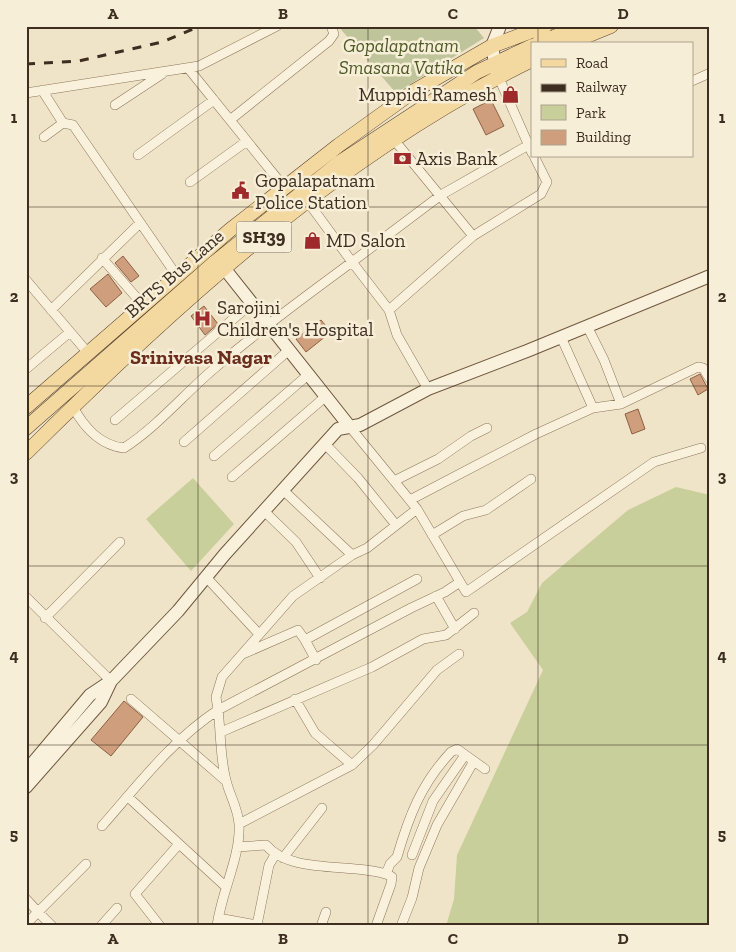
<svg xmlns="http://www.w3.org/2000/svg" width="736" height="952" font-family="'Zilla Slab',serif">
  <style>
    .green { fill: #c9cf9b }
    .cemetery { fill: #bfc49a }
    .building { fill: #cf9f7d; stroke: #8d5f41 }
    .lines { fill: none; stroke-linecap: round; stroke-linejoin: round }
    .street-casing { stroke: #8d765c; stroke-width: 10 }
    .secondary-casing { stroke: #6f573f; stroke-width: 14 }
    .primary-casing { stroke: #5b4430; stroke-width: 15 }
    .street { stroke: #faf1dc; stroke-width: 9 }
    .secondary { stroke: #faf1dc; stroke-width: 12 }
    .primary { stroke: #f3d9a0; stroke-width: 14 }
    .rail { stroke: #3d2e20; stroke-width: 3; stroke-dasharray: 9 9; stroke-linecap: butt }
    .grid { fill: none; stroke: #3d2e20; stroke-width: 1; stroke-opacity: 0.55 }
    .labels { text-anchor: middle; stroke-width: 5; stroke-linejoin: round; paint-order: stroke }
    .shield { fill: #f7eed8; stroke: #756857; stroke-width: 1 }
    .shield-label { font-size: 18px; font-weight: bold; fill: #3d2e20 }
    .park-label { font-size: 19px; font-style: italic; fill: #4d5a26; stroke: #f7eed8 }
    .poi-label { font-size: 19px; fill: #3d2e20; stroke: #f7eed8; text-anchor: start }
    .street-label { font-size: 19px; fill: #3d2e20; stroke: #f7eed8 }
    .neighbourhood-label { font-size: 20px; font-weight: bold; fill: #6b2e1e; stroke: #f7eed8 }
    .neatline { fill: none; stroke: #3d2e20; stroke-width: 2 }
    .grid-label { font-size: 16px; text-anchor: middle; font-weight: bold; fill: #3d2e20 }
  </style>
  <rect width="100%" height="100%" fill="#f0e4c8"/>
  <path class="green" d="M193 478 234 524 191 571 146 519Z
    M676 487 710 495V926H446L454 899 457 855 543 670 510 623 527 612 542 583 628 510Z"/>
  <path class="cemetery" d="M338 26H474L484 38 396 93Z"/>
  <path class="building" d="M491 100 504 126 486 135 473 109Z
    M123 256 139 276 131 282 115 263Z
    M108 274 122 293 106 307 90 289Z
    M204 306 218 324 205 335 191 316Z
    M321 320 331 332 306 352 296 339Z
    M700 374 708 389 698 395 690 379Z
    M638 409 645 429 632 434 625 414Z
    M124 701 143 717 111 756 91 740Z"/>
  <g class="lines">
    <defs>
      <path id="street" d="M188 68 284 187
        M499 78 532 153
        M692 81 710 73
        M42 90 63 123
        M26 93 199 66 277 26
        M115 105 162 74
        M230 120 329 41 334 34 331 26
        M44 137 63 123 73 125 177 276
        M395 141 473 236
        M138 155 214 100
        M190 182 247 141
        M308 202 352 262 441 195 532 143
        M102 258 143 305
        M26 280 88 353
        M51 310 140 223
        M587 326 604 360 621 404
        M561 337 593 408
        M26 369 70 332
        M428 389 397 335 389 310 473 236 541 194 547 182 534 156
        M73 407C84 427 99 445 124 448 158 426 185 393 216 367 259 330 306 296 352 262L389 310
        M115 420 252 303
        M350 427 417 509 466 592 654 462 701 448
        M184 442 289 350
        M325 444 358 478 396 525
        M214 456 309 374
        M232 477 325 397
        M394 481 438 459 471 436 487 428
        M283 490 352 555
        M410 500 536 434 593 408 621 404 698 367 703 368 710 379
        M264 511 296 542 320 578
        M432 535 463 516 486 510 531 479
        M206 577 258 633
        M436 596 455 629
        M26 597 111 681
        M45 618 120 542
        M305 640 316 660
        M243 654 298 630 305 640 417 579
        M131 699 226 781
        M295 699 315 733 352 765
        M221 732 372 667 423 639 446 635 474 613
        M128 797 225 886
        M239 824 352 765 373 745 437 670 459 654
        M102 826C138 785 172 740 218 710L216 697 222 677 293 596 352 555 367 548 417 509
        M237 847 266 845C291 875 353 862 389 875L392 877 391 884 376 926
        M412 855 433 801 465 755
        M283 858 322 808
        M386 874 390 864 397 857C409 816 421 784 451 752L457 749 485 769
        M26 899 38 912 86 864
        M218 918 257 925 269 865 275 855
        M26 924 38 912 52 926
        M101 926 117 908
        M160 926 135 894 179 844
        M217 926C221 893 241 856 239 824 238 808 229 794 226 780 220 758 221 733 218 710L411 608 445 592 460 582
        M321 926 326 912
        M401 926 412 898 419 868 437 825 474 761"/>
      <path id="secondary" d="M497 74 492 46 500 26
        M224 268 350 427
        M26 771 90 695 111 681 178 611 225 554 338 429 360 425 428 389 527 351 710 276
        M26 787 101 702 111 681"/>
      <path id="primary" d="M537 44 581 26
        M567 44 611 26
        M26 407 230 230 339 145 414 91 492 46 545 26
        M26 428 214 263 340 162 477 72 532 46
        M26 453C177 303 340 154 532 60"/>
    </defs>
    <use href="#street" class="street-casing"/>
    <use href="#secondary" class="secondary-casing"/>
    <use href="#primary" class="primary-casing"/>
    <use href="#street" class="street"/>
    <use href="#secondary" class="secondary"/>
    <use href="#primary" class="primary"/>
    <path class="rail" d="M26 64 79 61 162 42 200 26"/>
  </g>
  <path class="grid" d="M198 26V926M368 26V926M538 26V44M538 156V926M26 207H710M26 386H710M26 566H710M26 745H710"/>
  <defs>
    <symbol id="shop-bare" viewBox="-9 -9 18 18"><path d="M-5-2.5h2.3a2.7 3.5 0 0 1 5.4 0H5L5.5 6h-11ZM-1.5-2.5h3a1.5 2.3 0 0 0-3 0Z" fill="#9e2a2b" stroke="#f7eed8" stroke-width="2.5" paint-order="stroke"/></symbol>
    <symbol id="bank-bare" viewBox="-9 -9 18 18"><path d="M-6-4H6V4H-6ZM0-2.3a2.3 2.3 0 1 0 0 4.6a2.3 2.3 0 1 0 0-4.6Z" fill="#9e2a2b" stroke="#f7eed8" stroke-width="2.5" paint-order="stroke"/></symbol>
    <symbol id="civic-bare" viewBox="-9 -9 18 18"><path d="M-.6-6.5H3V-4.5H.6V-3L4-1V1h2V6H-6V1h2V-1L-.6-3ZM-1.2 2.5V6h2.4V2.5Z" fill="#9e2a2b" stroke="#f7eed8" stroke-width="2.5" paint-order="stroke"/></symbol>
    <symbol id="hospital-bare" viewBox="-9 -9 18 18"><path d="M-5-5h3v3.5h4V-5h3V5h-3V1.5h-4V5h-3Z" fill="#9e2a2b" stroke="#f7eed8" stroke-width="2.5" paint-order="stroke"/></symbol>
  </defs>
  <g fill-rule="evenodd">
    <use href="#shop-bare" x="498" y="82" width="25" height="25"/>
    <use href="#bank-bare" x="390" y="146" width="25" height="25"/>
    <use href="#civic-bare" x="228" y="178" width="25" height="25"/>
    <use href="#shop-bare" x="300" y="228" width="25" height="25"/>
    <use href="#hospital-bare" x="190" y="306" width="25" height="25"/>
  </g>
  <g class="labels">
    <rect class="shield" x="236.5" y="221.5" width="55" height="31" rx="4"/>
    <g class="shield-label">
      <text x="264" y="243">SH39</text>
    </g>
    <g class="park-label">
      <text x="401" y="52">Gopalapatnam<tspan x="401" dy="22">Smasana Vatika</tspan></text>
    </g>
    <g class="poi-label">
      <text x="497" y="101" text-anchor="end">Muppidi Ramesh</text>
      <text x="416" y="165">Axis Bank</text>
      <text x="255" y="187">Gopalapatnam<tspan x="255" dy="22">Police Station</tspan></text>
      <text x="326" y="247">MD Salon</text>
      <text x="217" y="314">Sarojini<tspan x="217" dy="22">Children's Hospital</tspan></text>
    </g>
    <g class="street-label">
      <text transform="translate(174 273) rotate(-41)" y="7">BRTS Bus Lane</text>
    </g>
    <g class="neighbourhood-label">
      <text x="201" y="364">Srinivasa Nagar</text>
    </g>
  </g>
  <rect width="736" height="952" fill="none" stroke="#f7eed8" stroke-width="55"/>
  <rect x="531" y="42" width="162" height="115" fill="#f7eed8" stroke="#ada18e"/>
  <rect x="541" y="59" width="25" height="8" fill="#f3d9a0" stroke="#ada18e"/>
  <text x="576" y="68" font-size="15" fill="#3d2e20">Road</text>
  <rect x="541" y="84" width="25" height="8" fill="#3d2e20" stroke="#ada18e"/>
  <text x="576" y="92" font-size="15" fill="#3d2e20">Railway</text>
  <rect x="541" y="105" width="25" height="15" fill="#c9cf9b" stroke="#ada18e"/>
  <text x="576" y="118" font-size="15" fill="#3d2e20">Park</text>
  <rect x="541" y="130" width="25" height="15" fill="#cf9f7d" stroke="#ada18e"/>
  <text x="576" y="142" font-size="15" fill="#3d2e20">Building</text>
  <rect x="28" y="28" width="680" height="896" class="neatline"/>
  <g class="grid-label">
    <text x="113" y="19">A</text>
    <text x="283" y="19">B</text>
    <text x="453" y="19">C</text>
    <text x="623" y="19">D</text>
    <text x="14" y="123">1</text>
    <text x="722" y="123">1</text>
    <text x="14" y="302">2</text>
    <text x="722" y="302">2</text>
    <text x="14" y="482">3</text>
    <text x="722" y="482">3</text>
    <text x="14" y="661">4</text>
    <text x="722" y="661">4</text>
    <text x="14" y="840">5</text>
    <text x="722" y="840">5</text>
    <text x="113" y="944">A</text>
    <text x="283" y="944">B</text>
    <text x="453" y="944">C</text>
    <text x="623" y="944">D</text>
  </g>
</svg>
